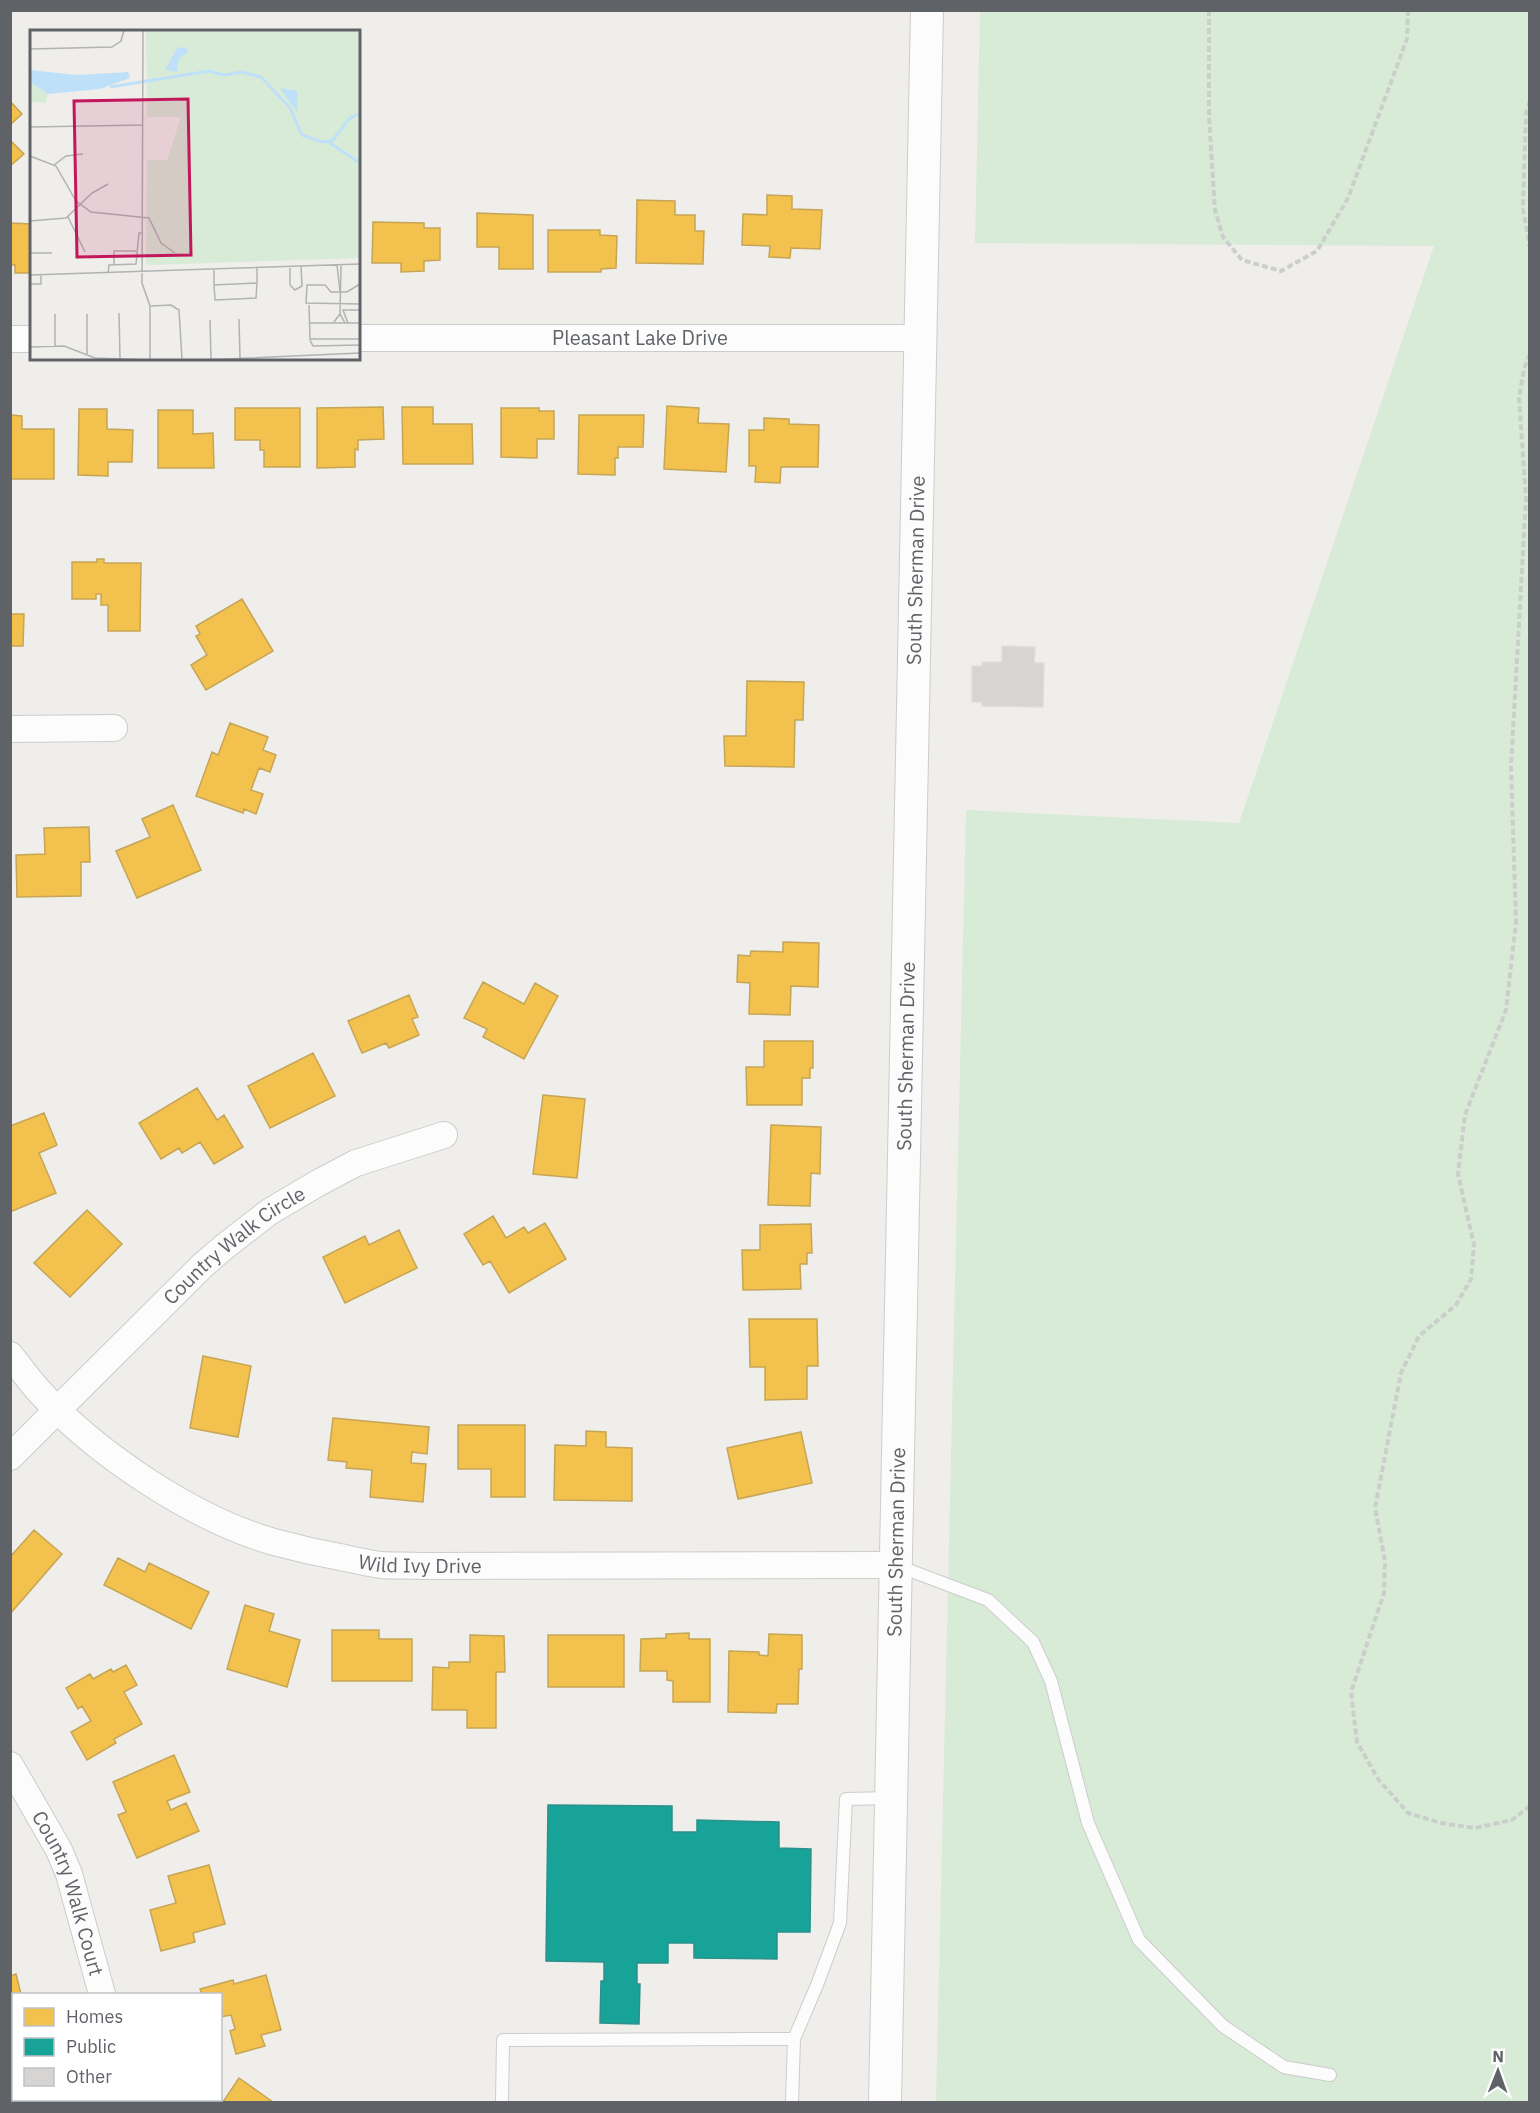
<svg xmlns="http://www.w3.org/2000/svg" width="1540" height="2113" font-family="'IBM Plex Sans',sans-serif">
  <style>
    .green { fill: #d8ebd6 }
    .homes { fill: #f2c14e; stroke: #c6a556; stroke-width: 1.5 }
    .public { fill: #17a398; stroke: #2d908a; stroke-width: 1.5 }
    .building { fill: #d6d5d3; stroke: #deddd9; stroke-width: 1.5 }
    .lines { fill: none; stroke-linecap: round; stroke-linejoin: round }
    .service-casing { stroke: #cbcccc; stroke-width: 14 }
    .minor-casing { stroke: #cbcccc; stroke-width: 28 }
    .tertiary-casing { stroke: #cbcccc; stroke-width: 34 }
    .path { stroke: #cacfcc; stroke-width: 4; stroke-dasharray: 6 3; stroke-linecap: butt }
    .service { stroke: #fdfcfc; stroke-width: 12 }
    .minor { stroke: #fdfcfc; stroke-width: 26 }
    .tertiary { stroke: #fdfcfc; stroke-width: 32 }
    .labels { text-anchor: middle; stroke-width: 6; stroke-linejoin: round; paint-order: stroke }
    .street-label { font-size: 20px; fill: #5f6368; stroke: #fff }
    .inset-river { fill: none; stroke: #bfe0f9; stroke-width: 3 }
    .inset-road { fill: none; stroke: #b1b2b2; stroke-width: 1.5 }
    .view { fill: #c2185b; fill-opacity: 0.15; stroke: #c2185b; stroke-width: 3 }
    .inset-edge { fill: none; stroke: #5f6368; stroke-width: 3 }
  </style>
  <rect width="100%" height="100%" fill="#efeeea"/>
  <path class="green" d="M980 11H1529V2102H936L966 810 1239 823 1434 246 975 243Z"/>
  <path class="homes" d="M10 101 22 114 10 125Z
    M10 140 24 154 10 166Z
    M767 195 792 196V209L822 210 820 249 791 248 790 258 769 257 770 246 742 245 743 214 767 215Z
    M637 200 675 201V215H695V231H704L703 264 636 263Z
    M477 213 533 215V269H499V247H477Z
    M373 222 424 223V228H440V260L424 261V271L401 272V263H372Z
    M10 223 32 224V273H15V265H10Z
    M548 230H600V235L617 236 616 268 601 269V272H548Z
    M667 406 699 408 698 423 729 424 726 472 664 469Z
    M383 407 384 439 358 440V450L355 449V467L317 468V408Z
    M402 407H433V424H472L473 464H403Z
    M235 408H300V467H264V450H260V440H235Z
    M501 408H539V411H554V439H537V458L501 457Z
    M79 409H107V429L133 430 132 462H108V476L78 475Z
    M158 410H193V434L213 433 214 468H158Z
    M10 415 22 416V429H54V479H10Z
    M579 415H644L643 447H618V458H615V475L578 474Z
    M764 418 789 419V424L819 425 818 467H781L780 483 755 482 756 466H749V430H764Z
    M97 559H104V563H141L140 631H108V605H101V594H96V599H72V562H97Z
    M242 599 273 651 206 690 191 665 207 655 196 636 200 634 196 626Z
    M10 614H24L23 646H10Z
    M747 681 804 682 803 720H795L794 767 725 766 724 736H746Z
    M230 723 268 737 263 750 276 755 270 772 259 768 251 790 263 794 256 814 244 809 243 813 196 796 212 752 218 755Z
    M173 805 201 870 137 898 116 851 150 837 142 819Z
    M89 827 90 862H81V896L17 897 16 855 45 854 44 828Z
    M783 942 819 943 818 987 791 986 790 1015 749 1014 750 983 737 982 738 955 750 956 751 951 783 952Z
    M483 982 524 1004 535 983 558 996 524 1059 483 1037 487 1029 464 1018Z
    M409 995 418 1017 412 1019 419 1035 389 1048 386 1043 362 1053 348 1021Z
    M764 1041H813V1068H810V1078H802V1105H747L746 1067H764Z
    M313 1053 335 1096 270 1128 248 1086Z
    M197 1088 217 1120 224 1115 243 1147 214 1164 200 1142 182 1153 179 1148 161 1159 139 1123Z
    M543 1095 585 1099 577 1178 533 1174Z
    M44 1113 57 1145 39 1153 56 1193 10 1212V1126Z
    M771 1125 821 1127 820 1174 811 1173 810 1206 768 1205Z
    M87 1210 122 1244 70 1297 34 1263Z
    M493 1216 506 1238 524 1227 528 1233 545 1223 566 1259 509 1293 490 1261 483 1265 464 1234Z
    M811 1224 812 1253H807V1264H800L801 1289 743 1290 742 1250H760V1225Z
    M399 1230 417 1268 345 1303 323 1257 365 1236 369 1245Z
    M749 1319H817L818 1366H807V1399L765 1400V1367H750Z
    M203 1356 251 1366 238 1437 190 1428Z
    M333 1418 429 1427 427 1454 412 1452 411 1463 426 1464 423 1502 370 1497 372 1470 346 1468 347 1462 328 1460Z
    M458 1425H525V1497H491V1469H458Z
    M586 1431 606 1432V1447L632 1448V1501L554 1500 555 1445 586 1446Z
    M801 1432 812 1483 738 1499 727 1448Z
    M34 1530 62 1554 10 1614V1557Z
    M118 1558 145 1572 149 1563 209 1592 191 1629 104 1585Z
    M245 1605 274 1614 269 1631 300 1640 287 1687 227 1669Z
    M332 1630H379V1639H412V1681H332Z
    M689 1633V1639H710V1702H673V1681L667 1680V1671H640L641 1639 666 1638V1634Z
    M769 1634 802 1635V1669H799L798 1704H777L776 1713 728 1712 729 1651 759 1652V1655L768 1656Z
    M470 1635 504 1636 505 1672H496V1728H467V1710H432L433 1667 449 1668V1662H470Z
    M548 1635H624V1687H548Z
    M126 1665 137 1685 124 1692 142 1724 114 1739 116 1743 87 1760 71 1732 91 1721 82 1706 78 1709 66 1688 90 1674 93 1679 111 1669 113 1672Z
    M174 1755 190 1792 167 1801 171 1810 186 1803 199 1831 137 1858 118 1815 126 1812 113 1782Z
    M209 1865 225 1924 193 1933 195 1942 161 1951 150 1910 176 1903 168 1876Z
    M16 1974 21 1994H14V2004L10 2005V1976Z
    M266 1975 281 2030 261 2035 265 2046 236 2054 230 2031 235 2029 231 2015 220 2017V1994H202L200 1989 233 1980 234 1984Z
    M10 2008 14 2020V2043L10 2044Z
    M239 2078 273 2102H190L192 2100H220L223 2102Z
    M14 2081V2100H37L39 2102H10V2083Z"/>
  <path class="public" d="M548 1805 672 1806V1832H697V1820L779 1822V1848L811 1849 810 1932H777V1959L694 1958V1943H668V1963H637V1984H640L639 2024 600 2023 601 1981H604V1962L546 1961Z"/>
  <path class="building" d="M1002 646 1035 647 1034 663H1044L1043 707 982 706V702H972V666H982L983 662H1002Z"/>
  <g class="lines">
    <defs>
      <path id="service" d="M898 1566 988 1600 1033 1642 1051 1681 1088 1823 1139 1940 1223 2026 1284 2067 1330 2075
        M502 2102 503 2040 794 2039
        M792 2102 794 2039 817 1985 840 1923 846 1799 891 1798"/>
      <g id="minor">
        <path id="s1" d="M358 338H921"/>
        <path d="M10 339H32"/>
        <path d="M10 729 114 728"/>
        <path id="s2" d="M10 1355C20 1367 29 1380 39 1391 95 1453 193 1519 274 1542 296 1548 318 1553 340 1557 354 1560 367 1563 381 1565 394 1566 408 1565 422 1566L896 1565"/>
        <path id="s3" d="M10 1457 202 1266 224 1247 269 1212 318 1183 356 1163 444 1135"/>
        <path id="s4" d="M10 1765 59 1850 69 1874 102 1994"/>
      </g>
      <g id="tertiary">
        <path id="s5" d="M885 2102 927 10"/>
      </g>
    </defs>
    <use href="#service" class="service-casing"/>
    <use href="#minor" class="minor-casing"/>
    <use href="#tertiary" class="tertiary-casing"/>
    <path class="path" d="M1209 10V117L1215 210 1223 237 1242 260 1281 271 1317 251 1348 198 1407 39 1408 10
      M1530 101 1526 113 1523 209 1530 248
      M1530 354 1524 369 1519 398 1526 498 1511 767 1516 922 1506 1010 1465 1115 1458 1174 1474 1245 1471 1279 1456 1305 1419 1336 1401 1373 1375 1508 1385 1561 1384 1593 1351 1692 1357 1742 1378 1779 1408 1813 1441 1823 1475 1828 1512 1820 1530 1806"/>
    <use href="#service" class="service"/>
    <use href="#minor" class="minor"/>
    <use href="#tertiary" class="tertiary"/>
  </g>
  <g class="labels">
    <g class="street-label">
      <text dy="7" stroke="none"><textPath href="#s1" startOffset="282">Pleasant Lake Drive</textPath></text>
      <text dy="7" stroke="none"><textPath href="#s5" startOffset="1532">South Sherman Drive</textPath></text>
      <text dy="7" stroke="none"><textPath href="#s5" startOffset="1046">South Sherman Drive</textPath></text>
      <text dy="7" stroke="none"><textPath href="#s3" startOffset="309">Country Walk Circle</textPath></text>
      <text dy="7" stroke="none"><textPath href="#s5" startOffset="560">South Sherman Drive</textPath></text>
      <text dy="7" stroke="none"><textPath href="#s2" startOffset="477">Wild Ivy Drive</textPath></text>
      <text dy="7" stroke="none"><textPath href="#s4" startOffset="142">Country Walk Court</textPath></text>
    </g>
  </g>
  <g transform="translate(30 30)">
    <rect width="330" height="330" fill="#efeeea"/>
    <path d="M116 0H330V228L116 235 117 130H137L151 87H117ZM0 52 18 64 15 73 0 72Z" fill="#d8ebd6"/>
    <path d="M156 17 158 21 149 29 147 42 135 40 147 18ZM0 40 47 45 98 42 100 48 70 59 18 64 0 52ZM250 58 267 61 268 82 260 73Z" fill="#bfe0f9"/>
    <path class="inset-river" d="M80 57 179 41 194 45 212 42 231 47 260 78 272 105 292 112 302 111 319 89 330 83M300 113 330 133"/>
    <path class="inset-road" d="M113 0 112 253 120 276V330M0 19 82 17 91 11 94 0M0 97 113 95M0 126 26 136 46 171 61 182 119 188 131 213 145 223M24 135 36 126 53 124M38 187 55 222M0 191 36 188 62 163 78 154M0 223H22M84 234V221H106M307 235 310 262M260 236V255L265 260 272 256 271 236M184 239V255L227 253V238M78 243 79 235 106 234 109 203H112M0 245 330 234M0 254H11V244M330 254 317 262H301L295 255H277L276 273 330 274M184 255 185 270 207 269 226 268 227 253M279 275 280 309H330M121 276 141 275 149 280 152 330M89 283 90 328M57 284V324M310 284 311 236M209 289 210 328M180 290 181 329M304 292 310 284 315 293M279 293H330M318 293 313 280H330M280 310 283 316 330 315M25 316V284M0 317 34 316 65 328 117 330M175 330 330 323"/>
    <path class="view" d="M158 69 161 225 47 227 44 71Z"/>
    <rect width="330" height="330" class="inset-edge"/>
  </g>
  <rect width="1540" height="2113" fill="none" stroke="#5f6368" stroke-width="24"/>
  <rect x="12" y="1993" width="210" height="108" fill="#ffffff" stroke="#bfc1c3" stroke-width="1.5"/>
  <rect x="24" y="2008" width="30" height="18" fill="#f2c14e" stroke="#bfc1c3" stroke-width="1.5"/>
  <text x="66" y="2023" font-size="18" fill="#5f6368">Homes</text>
  <rect x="24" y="2038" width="30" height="18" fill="#17a398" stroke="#bfc1c3" stroke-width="1.5"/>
  <text x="66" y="2053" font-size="18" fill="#5f6368">Public</text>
  <rect x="24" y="2068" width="30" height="18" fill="#d6d5d3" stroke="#bfc1c3" stroke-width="1.5"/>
  <text x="66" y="2083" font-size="18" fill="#5f6368">Other</text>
  <g transform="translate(1498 2071) rotate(1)" stroke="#ffffff" stroke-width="4.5" paint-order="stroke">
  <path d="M0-4.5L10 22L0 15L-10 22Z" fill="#5f6368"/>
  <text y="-9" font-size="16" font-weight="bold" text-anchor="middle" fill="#5f6368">N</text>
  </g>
</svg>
